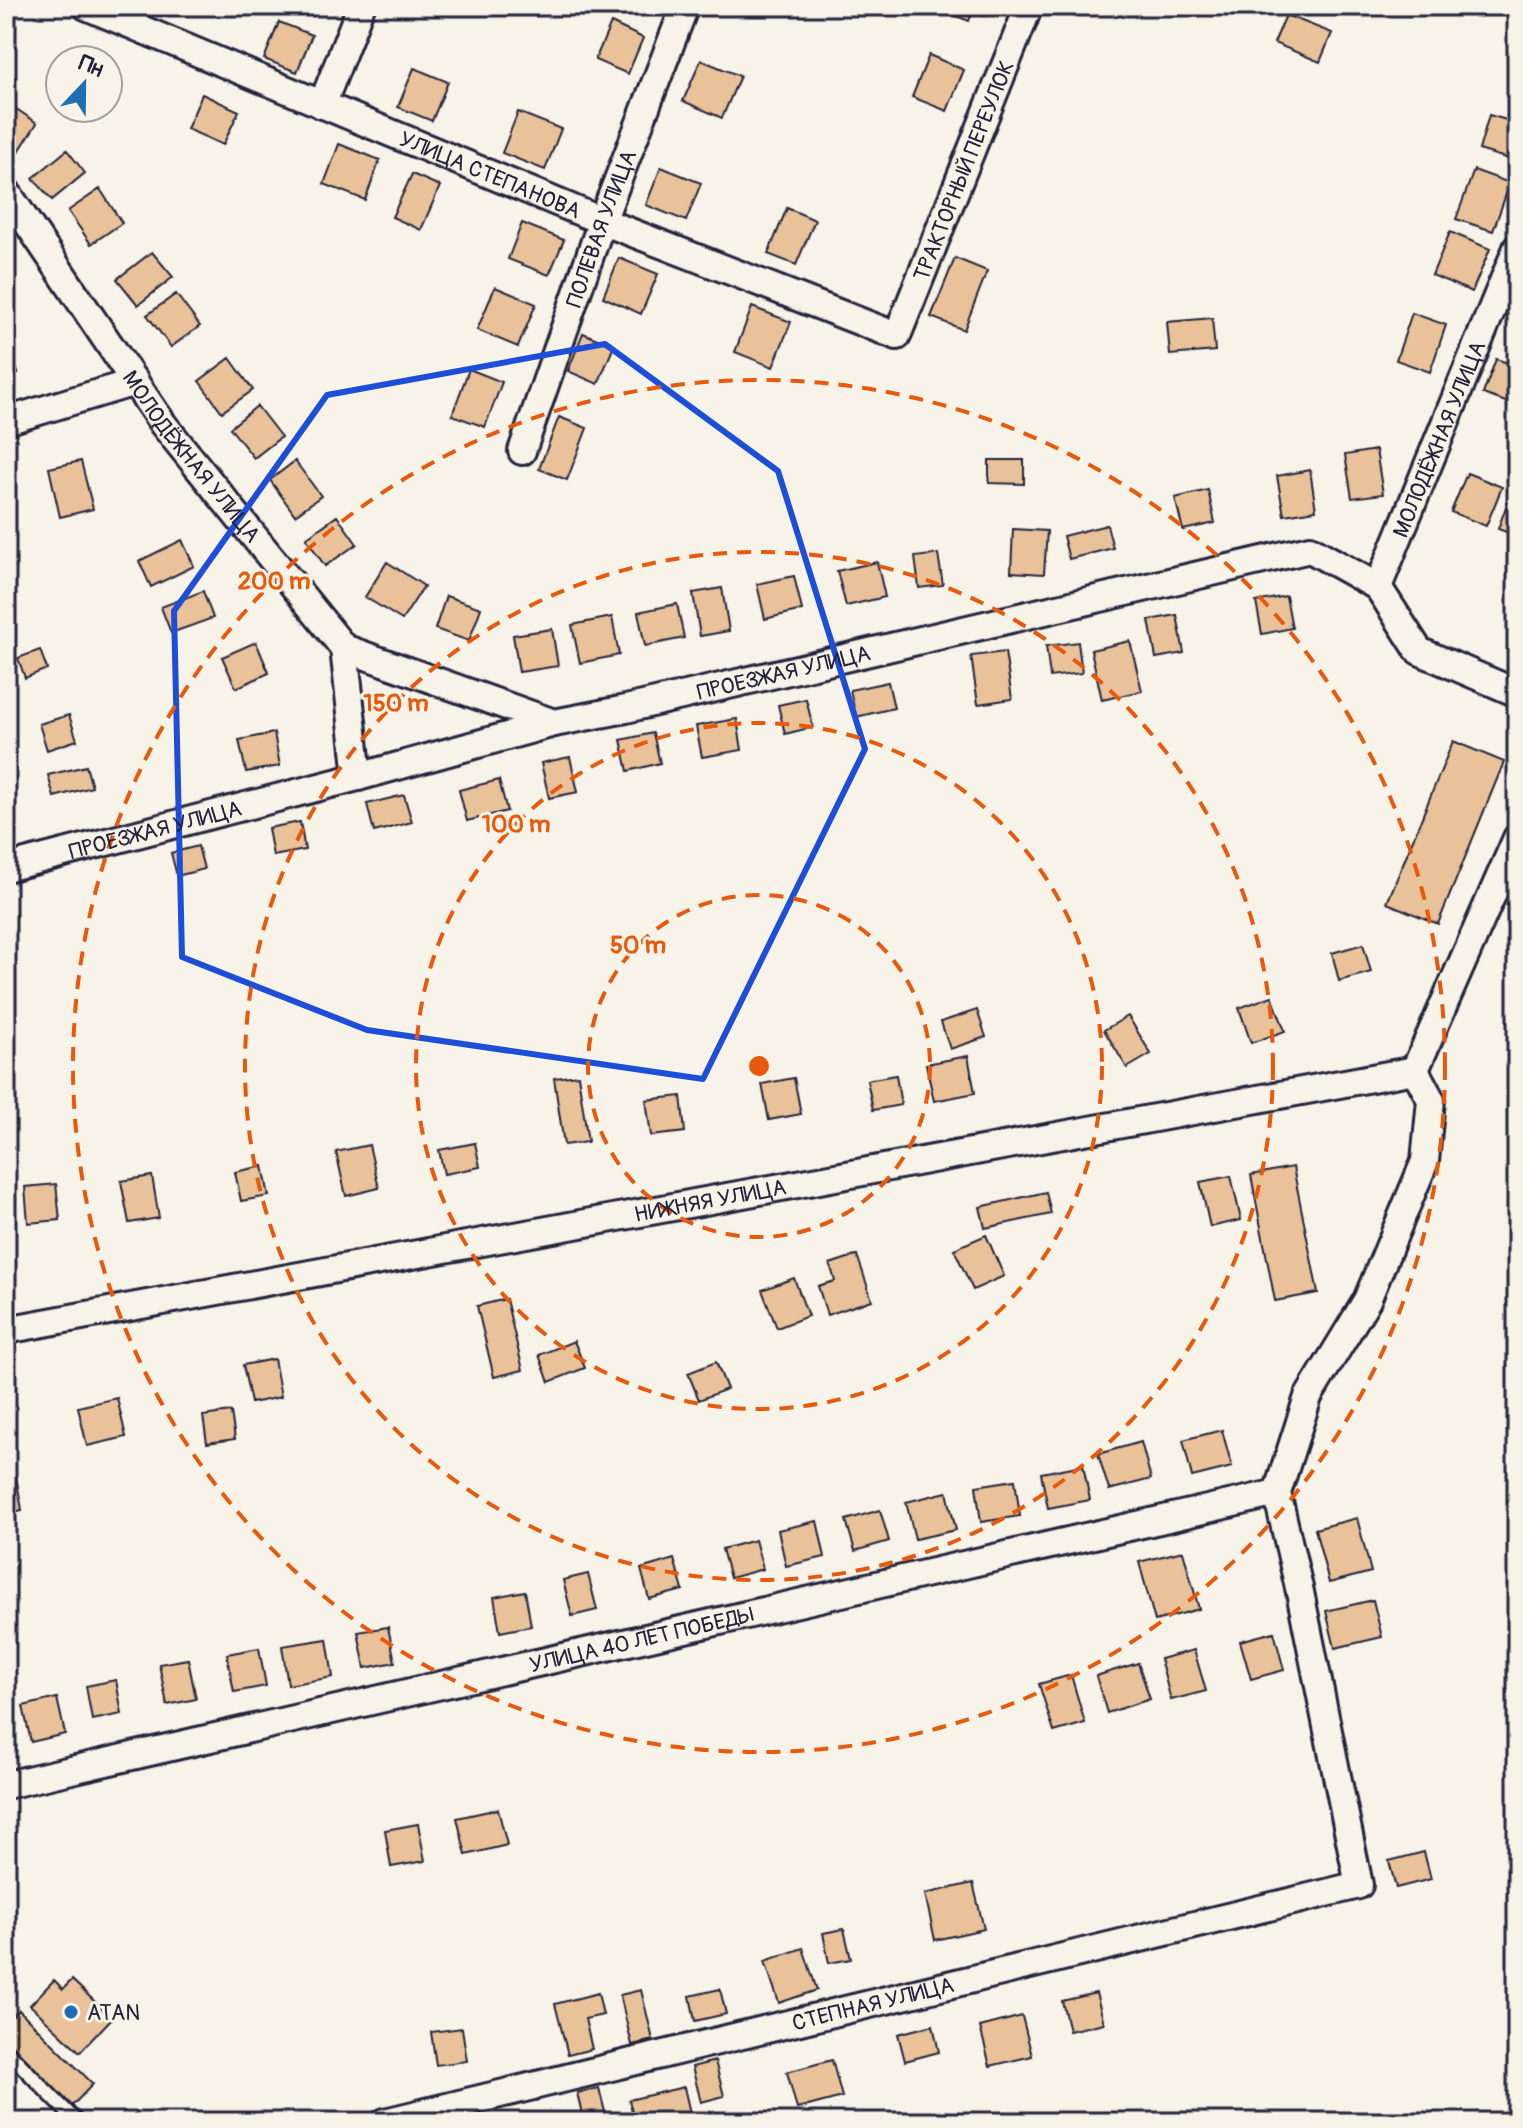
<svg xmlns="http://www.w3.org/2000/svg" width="1523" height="2128" font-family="Pangolin,sans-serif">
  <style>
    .building { fill: #e9c299; stroke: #22223b; stroke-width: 2 }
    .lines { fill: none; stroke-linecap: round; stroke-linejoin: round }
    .lane-casing { stroke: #22223b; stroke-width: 18 }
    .street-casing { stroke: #22223b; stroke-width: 32 }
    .lane { stroke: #f7f3e8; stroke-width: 12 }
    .street { stroke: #f7f3e8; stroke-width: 26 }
    .marked { fill: none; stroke: #1d4ed8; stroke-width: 6; stroke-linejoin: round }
    .ring { fill: none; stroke: #e8590c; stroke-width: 4; stroke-dasharray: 14 10 }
    .poi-dot { fill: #1f6fb2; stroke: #f7f3e8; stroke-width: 3 }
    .labels { text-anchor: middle; stroke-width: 6; stroke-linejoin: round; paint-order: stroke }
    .street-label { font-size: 22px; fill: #22223b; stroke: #f7f3e8 }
    .poi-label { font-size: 22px; fill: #22223b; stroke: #f7f3e8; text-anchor: start }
    .centre { fill: #e8590c; stroke: #f7f3e8; stroke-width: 4 }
    .ring-label { font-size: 24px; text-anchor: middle; font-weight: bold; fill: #e8590c; stroke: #f7f3e8; stroke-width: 6; stroke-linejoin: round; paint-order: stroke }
  </style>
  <rect width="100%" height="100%" fill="#f7f3e8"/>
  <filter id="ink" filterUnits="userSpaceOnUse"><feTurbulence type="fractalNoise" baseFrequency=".0125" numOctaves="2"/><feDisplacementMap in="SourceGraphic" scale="16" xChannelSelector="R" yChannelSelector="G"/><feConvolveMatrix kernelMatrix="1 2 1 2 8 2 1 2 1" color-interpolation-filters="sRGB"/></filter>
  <g filter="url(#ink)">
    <path class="building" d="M951 6H989L985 16 973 11 969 21 948 13Z
      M1286 15 1332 33 1320 62 1274 43Z
      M279 22 312 35 297 72 264 59Z
      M611 23 643 38 628 74 595 60Z
      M929 55 964 70 947 111 912 97Z
      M701 60 740 76 722 118 683 101Z
      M414 68 448 82 432 121 398 107Z
      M202 94 239 111 223 145 187 129Z
      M12 106 37 123 16 156 6 149V116Z
      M518 112 561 129 545 170 502 153Z
      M1489 115 1517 123 1515 161 1479 150Z
      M339 144 380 160 365 200 324 184Z
      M67 150 85 173 52 200 33 178Z
      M661 167 701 183 686 221 646 205Z
      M1474 170 1510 183 1493 231 1456 219Z
      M412 174 440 186 421 230 392 217Z
      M100 189 122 223 91 244 68 211Z
      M787 208 815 220 796 265 768 254Z
      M522 223 564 240 549 275 508 259Z
      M1450 232 1490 249 1472 292 1432 275Z
      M152 252 173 277 138 305 117 279Z
      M619 258 658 274 641 314 603 297Z
      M955 258 987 271 964 330 931 317Z
      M495 287 536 304 518 347 477 330Z
      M176 294 200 326 171 347 147 315Z
      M752 307 791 322 773 367 735 352Z
      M1412 313 1446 325 1430 372 1396 360Z
      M1212 318 1215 351 1170 355 1167 322Z
      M583 333 614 346 598 384 568 371Z
      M8 343 18 373 6 377V344Z
      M230 358 253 390 222 412 199 381Z
      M1496 359 1517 366V406L1483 394Z
      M469 369 502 382 485 427 452 415Z
      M257 406 281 437 254 458 230 428Z
      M559 417 587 428 567 480 539 469Z
      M1376 450 1383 494 1352 498 1345 455Z
      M989 460H1024V484L989 483Z
      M81 461 93 509 60 517 49 468Z
      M295 461 321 496 295 515 270 480Z
      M1310 470 1316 510 1284 515 1277 476Z
      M1467 473 1502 487 1486 526 1451 512Z
      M1208 490 1215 523 1183 530 1175 498Z
      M1512 490 1517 492V536L1498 529Z
      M337 516 357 544 325 566 306 538Z
      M1107 525 1113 548 1069 559 1063 536Z
      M1013 529 1047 531 1044 574 1011 572Z
      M182 540 194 566 151 587 139 561Z
      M938 554 943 585 919 588 915 557Z
      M387 562 424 586 402 620 365 597Z
      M877 562 885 597 846 606 837 571Z
      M794 576 802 610 765 619 757 584Z
      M722 588 729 631 700 636 693 593Z
      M203 591 213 618 171 633 161 607Z
      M446 596 481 608 469 641 435 629Z
      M1286 596 1292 628 1262 634 1256 602Z
      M677 604 684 638 645 646 638 612Z
      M1177 615 1184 653 1156 658 1149 620Z
      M612 617 619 655 580 663 572 625Z
      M552 629 558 666 519 672 513 635Z
      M1130 641 1142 691 1102 700 1091 650Z
      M256 642 269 673 236 688 222 657Z
      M1078 642 1082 673 1050 677 1046 646Z
      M40 650 47 669 25 678 18 658Z
      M1005 652 1012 699 978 704 971 656Z
      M888 682 894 708 856 717 850 690Z
      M806 699 813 727 785 734 778 705Z
      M69 715 77 740 47 750 39 724Z
      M737 719 742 750 702 757 696 726Z
      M274 733 280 766 246 772 239 740Z
      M653 733 660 763 628 771 621 740Z
      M1453 741 1504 762 1438 924 1387 903Z
      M570 757 578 792 549 798 541 763Z
      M86 766 92 787 54 797 48 775Z
      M499 780 507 811 467 821 459 790Z
      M404 795 412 822 374 832 367 804Z
      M300 822 305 850 273 856 268 828Z
      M198 846 204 869 177 876 171 853Z
      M1363 944 1371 972 1339 981 1332 953Z
      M1272 996 1285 1031 1251 1043 1239 1008Z
      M977 1010 986 1037 950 1049 941 1022Z
      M1128 1016 1151 1054 1127 1068 1104 1030Z
      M968 1056 975 1093 934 1101 926 1064Z
      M578 1075 588 1142 564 1145 554 1078Z
      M896 1075 901 1105 873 1110 867 1080Z
      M794 1078 801 1114 769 1120 762 1084Z
      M681 1096 685 1132 651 1136 646 1100Z
      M475 1143 480 1167 444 1174 439 1150Z
      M369 1145 379 1188 346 1196 336 1152Z
      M263 1166 269 1196 241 1201 235 1172Z
      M1293 1167 1318 1293 1275 1301 1251 1175Z
      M152 1176 159 1218 129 1223 121 1181Z
      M1231 1176 1241 1220 1210 1227 1200 1182Z
      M56 1184 60 1220 28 1223 25 1187Z
      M1046 1192 1051 1214 985 1228 980 1207Z
      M986 1235 1004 1276 973 1290 954 1249Z
      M857 1255 872 1300 827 1315 818 1286 835 1281 830 1264Z
      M794 1278 808 1316 777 1328 762 1290Z
      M506 1299 523 1370 494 1377 477 1306Z
      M574 1341 585 1368 549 1382 539 1355Z
      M274 1359 281 1397 251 1403 243 1365Z
      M716 1362 727 1389 699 1400 688 1373Z
      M117 1398 126 1437 87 1446 78 1407Z
      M231 1412 235 1439 207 1443 203 1416Z
      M1222 1430 1232 1467 1192 1477 1183 1440Z
      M1141 1442 1151 1479 1109 1490 1098 1454Z
      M1083 1465 1090 1500 1048 1508 1041 1473Z
      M16 1476 22 1510 6 1514V1478Z
      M1015 1480 1020 1516 981 1522 976 1486Z
      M947 1492 956 1530 915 1539 906 1502Z
      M880 1510 889 1541 855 1551 846 1520Z
      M1357 1518 1371 1572 1329 1583 1315 1529Z
      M817 1521 825 1557 786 1566 778 1530Z
      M755 1540 763 1569 730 1578 722 1549Z
      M1183 1551 1199 1609 1155 1621 1139 1562Z
      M674 1559 683 1590 649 1599 641 1569Z
      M588 1574 597 1610 572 1616 563 1580Z
      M525 1591 531 1626 500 1632 494 1597Z
      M1373 1600 1382 1637 1335 1648 1326 1611Z
      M388 1627 395 1662 365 1668 358 1632Z
      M1274 1632 1284 1670 1251 1679 1240 1641Z
      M327 1639 333 1677 288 1685 282 1646Z
      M259 1648 266 1686 234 1692 227 1654Z
      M1194 1650 1206 1691 1171 1700 1160 1659Z
      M188 1659 196 1699 167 1705 159 1664Z
      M1138 1663 1150 1699 1107 1713 1096 1676Z
      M1071 1675 1085 1723 1054 1732 1039 1684Z
      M116 1680 122 1714 92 1720 86 1686Z
      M57 1698 65 1734 31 1742 23 1706Z
      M498 1809 507 1845 466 1855 457 1818Z
      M418 1824 425 1861 391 1867 385 1830Z
      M1424 1852 1431 1879 1396 1888 1389 1861Z
      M973 1883 984 1929 935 1940 925 1894Z
      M844 1929 851 1959 829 1963 823 1933Z
      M803 1948 817 1990 779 2003 765 1961Z
      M54 1980 63 1989 72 1980 112 2018 80 2052 30 2005Z
      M720 1989 726 2014 695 2021 690 1996Z
      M641 1990 653 2040 632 2045 620 1995Z
      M598 1993 603 2015 585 2019 592 2049 568 2055 555 2004Z
      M1096 1993 1104 2023 1069 2031 1062 2001Z
      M19 2010 93 2084 69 2109 6 2046V2023Z
      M1022 2016 1032 2056 990 2066 980 2027Z
      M933 2025 939 2052 905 2061 898 2034Z
      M462 2028 467 2061 436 2065 431 2032Z
      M832 2060 842 2097 797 2109 787 2072Z
      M715 2061 724 2096 701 2102 692 2067Z
      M684 2087 692 2122H635L629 2100Z
      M599 2088 607 2120 584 2122 577 2093Z"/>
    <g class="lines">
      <defs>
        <path id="lane" d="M6 2050 77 2122"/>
        <g id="street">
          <path id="s1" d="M86 6 602 221 897 336 1029 6"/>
          <path d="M322 105 361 6"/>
          <path id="s2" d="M6 191 163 424 344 648 554 723"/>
          <path d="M6 421 135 382"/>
          <path id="s3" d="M522 451 602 221 685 6"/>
          <path id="s4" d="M1378 587 1517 248"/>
          <path d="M344 648 358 777"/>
          <path id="s5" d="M6 868 358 777 554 723 626 709 1310 549 1378 587 1419 651 1517 693"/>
          <path id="s6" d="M6 1330 1415 1070"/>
          <path id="s7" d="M6 1785 1277 1493"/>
          <path id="s8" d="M385 2122 1359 1885 1300 1592 1277 1493 1308 1397 1367 1300 1425 1161 1431 1100 1415 1070 1517 838"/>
        </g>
      </defs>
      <use href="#lane" class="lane-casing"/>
      <use href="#street" class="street-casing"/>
      <use href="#lane" class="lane"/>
      <use href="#street" class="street"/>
    </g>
  </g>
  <path class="marked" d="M605 344 778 471 865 749 703 1079 367 1030 182 957 174 611 327 395Z"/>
  <g class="ring">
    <circle cx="759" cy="1066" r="171"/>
    <circle cx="759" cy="1066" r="343"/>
    <circle cx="759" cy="1066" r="514"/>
    <circle cx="759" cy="1066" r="686"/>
  </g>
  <circle class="poi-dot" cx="71" cy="2012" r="8"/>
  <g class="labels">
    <g class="street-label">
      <text dy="8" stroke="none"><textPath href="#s1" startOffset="1054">ТРАКТОРНЫЙ ПЕРЕУЛОК</textPath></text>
      <text dy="8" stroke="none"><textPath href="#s1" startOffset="438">УЛИЦА СТЕПАНОВА</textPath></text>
      <text dy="8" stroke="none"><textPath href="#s3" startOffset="236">ПОЛЕВАЯ УЛИЦА</textPath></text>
      <text dy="8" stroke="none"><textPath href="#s4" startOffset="160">МОЛОДЁЖНАЯ УЛИЦА</textPath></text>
      <text dy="8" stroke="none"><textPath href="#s2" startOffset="324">МОЛОДЁЖНАЯ УЛИЦА</textPath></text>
      <text dy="8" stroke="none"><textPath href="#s5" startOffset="802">ПРОЕЗЖАЯ УЛИЦА</textPath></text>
      <text dy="8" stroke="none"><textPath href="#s5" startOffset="154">ПРОЕЗЖАЯ УЛИЦА</textPath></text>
      <text dy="8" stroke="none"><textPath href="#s6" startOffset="716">НИЖНЯЯ УЛИЦА</textPath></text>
      <text dy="8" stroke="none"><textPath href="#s7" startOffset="652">УЛИЦА 40 ЛЕТ ПОБЕДЫ</textPath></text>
      <text dy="8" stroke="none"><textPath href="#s8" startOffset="502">СТЕПНАЯ УЛИЦА</textPath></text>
    </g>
    <g class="poi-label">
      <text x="87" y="2020">ATAN</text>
    </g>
  </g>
  <circle cx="759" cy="1066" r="12" class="centre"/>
  <g class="ring-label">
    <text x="274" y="589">200 m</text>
    <text x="396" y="711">150 m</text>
    <text x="516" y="832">100 m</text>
    <text x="638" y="953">50 m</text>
  </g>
  <rect width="1523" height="2128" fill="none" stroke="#f7f3e8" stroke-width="32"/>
  <rect x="16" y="16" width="1491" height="2096" fill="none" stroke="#22223b" stroke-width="3" filter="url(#ink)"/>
  <g transform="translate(84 84) rotate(22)"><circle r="38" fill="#f7f3e8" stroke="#a29fa3" stroke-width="2"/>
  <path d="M0-6L14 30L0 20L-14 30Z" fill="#1f6fb2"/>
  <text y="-12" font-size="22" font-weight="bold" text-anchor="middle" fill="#22223b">Пн</text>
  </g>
</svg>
